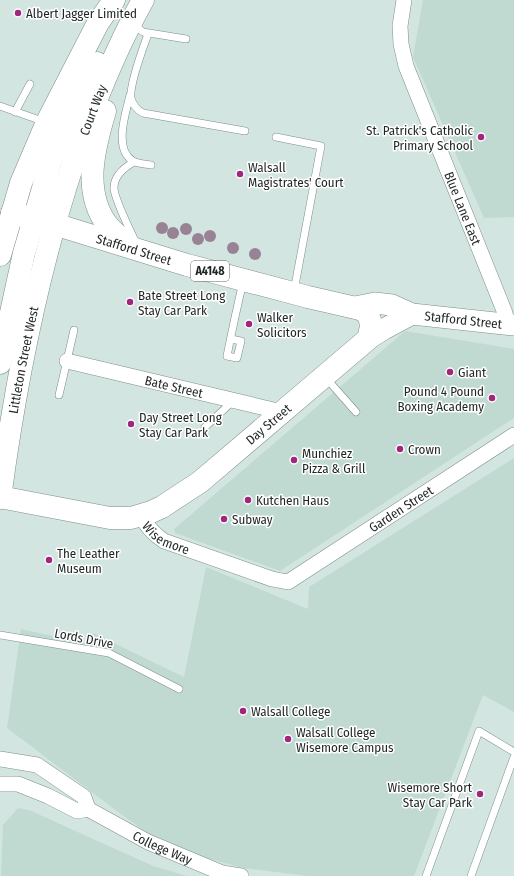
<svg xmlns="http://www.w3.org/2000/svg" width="514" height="876" font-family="'Fira Sans Condensed',sans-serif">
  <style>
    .built { fill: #c0dad2 }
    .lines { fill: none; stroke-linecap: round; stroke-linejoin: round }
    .service-casing { stroke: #7d8e89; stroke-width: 8 }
    .minor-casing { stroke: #7d8e89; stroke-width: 16 }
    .secondary-casing { stroke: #7d8e89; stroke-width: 22 }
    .trunk-casing { stroke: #7d8e89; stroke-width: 23 }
    .service { stroke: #fff; stroke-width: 7 }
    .minor { stroke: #fff; stroke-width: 15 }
    .secondary { stroke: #fff; stroke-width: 21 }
    .trunk { stroke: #fff; stroke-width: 22 }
    .tree { fill: #988394 }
    .poi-dot { fill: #a0277e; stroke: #fff; stroke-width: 1.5 }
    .labels { text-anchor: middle; stroke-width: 3; stroke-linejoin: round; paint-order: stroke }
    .shield { fill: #fff; stroke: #626766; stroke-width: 1 }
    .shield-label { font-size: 12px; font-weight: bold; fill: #1f2624 }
    .poi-label { font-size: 13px; fill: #1f2624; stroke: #fff; text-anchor: start }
    .street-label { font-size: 13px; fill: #1f2624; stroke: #fff }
  </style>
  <rect width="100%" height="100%" fill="#d3e5e0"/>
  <path class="built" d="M423 0H514V217L484 218 413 57Z
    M405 331 514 349V418L280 571 175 533 174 529Z
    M514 458V712L483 695 414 876H308L243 868 169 848 122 815 7 728 21 629 89 644 93 633 184 677 206 567 308 609 309 587Z
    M18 808 29 810 153 866 187 876H1L3 825Z"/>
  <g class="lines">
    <defs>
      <path id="service" d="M136 21 138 28 143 32 186 39
        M148 34C143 48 129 85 131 98 133 105 137 110 143 113L245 131
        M130 95C126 112 113 149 133 161 138 164 146 164 151 165
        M0 106 45 122
        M15 112 30 84
        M276 137 321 146 294 291
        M134 162C125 167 114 176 114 188 114 198 130 230 135 241
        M231 339 241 341 237 358 227 356C232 331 237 307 243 282
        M326 378 356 412
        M59 395 74 330
        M205 427 233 401
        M0 635 109 653 179 689
        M426 876 479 731 514 752
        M471 876 514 757"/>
      <g id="minor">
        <path id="s1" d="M404 0 400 26 401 44 406 66 505 313 507 324"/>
        <path id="s2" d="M67 361 282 412"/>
        <path id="s3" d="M140 515C147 526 153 534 164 541L272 579 288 582 514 435"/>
        <path id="s4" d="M0 759 37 765 84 797 88 809 148 842 222 873 241 876"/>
        <path d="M0 784H18L48 796 77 811 88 809"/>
      </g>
      <g id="secondary">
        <path id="s5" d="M355 307 375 303 392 305 412 314 514 325"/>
        <path d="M368 339 384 329 412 314"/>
      </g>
      <g id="trunk">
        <path d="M105 111C94 148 82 192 108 226 114 233 122 239 129 245"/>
        <path d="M0 255 21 183 47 122 98 23 114 0"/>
        <path d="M0 363 24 253 51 161 60 138 97 63"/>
        <path id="s6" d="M0 497 110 518H131L151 512 162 507 200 482 368 339 371 327 370 320 367 313 360 309 308 297 187 265 54 224 12 213"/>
        <path id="s7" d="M0 498C15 385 37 273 73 164 92 108 114 52 143 0"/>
      </g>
    </defs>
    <use href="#service" class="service-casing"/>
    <use href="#minor" class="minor-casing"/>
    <use href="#secondary" class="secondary-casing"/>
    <use href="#trunk" class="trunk-casing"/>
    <use href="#service" class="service"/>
    <use href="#minor" class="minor"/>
    <use href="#secondary" class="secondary"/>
    <use href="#trunk" class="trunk"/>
  </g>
  <g class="tree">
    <circle cx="162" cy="228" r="6"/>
    <circle cx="186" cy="229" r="6"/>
    <circle cx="173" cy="233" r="6"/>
    <circle cx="210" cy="236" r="6"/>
    <circle cx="198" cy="239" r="6"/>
    <circle cx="233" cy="248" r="6"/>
    <circle cx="255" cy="254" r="6"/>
  </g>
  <g class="poi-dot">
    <circle cx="18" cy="13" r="4"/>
    <circle cx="481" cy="137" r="4"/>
    <circle cx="240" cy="174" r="4"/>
    <circle cx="130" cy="302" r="4"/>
    <circle cx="249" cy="324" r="4"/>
    <circle cx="450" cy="372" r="4"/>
    <circle cx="492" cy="398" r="4"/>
    <circle cx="131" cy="424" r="4"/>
    <circle cx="400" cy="449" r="4"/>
    <circle cx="294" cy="460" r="4"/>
    <circle cx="248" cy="500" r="4"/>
    <circle cx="224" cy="519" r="4"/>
    <circle cx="49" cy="560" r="4"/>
    <circle cx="243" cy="711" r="4"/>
    <circle cx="288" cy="739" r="4"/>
    <circle cx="480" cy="794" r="4"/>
  </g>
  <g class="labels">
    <rect class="shield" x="191" y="261" width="38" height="20" rx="3"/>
    <g class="shield-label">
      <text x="210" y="275">A4148</text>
    </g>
    <g class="poi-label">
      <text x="26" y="18">Albert Jagger Limited</text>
      <text x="473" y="135" text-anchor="end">St. Patrick's Catholic<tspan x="473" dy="15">Primary School</tspan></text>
      <text x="248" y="172">Walsall<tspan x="248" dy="15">Magistrates' Court</tspan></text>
      <text x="138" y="300">Bate Street Long<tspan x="138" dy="15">Stay Car Park</tspan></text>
      <text x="257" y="322">Walker<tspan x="257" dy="15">Solicitors</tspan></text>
      <text x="458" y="377">Giant</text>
      <text x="484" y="396" text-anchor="end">Pound 4 Pound<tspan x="484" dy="15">Boxing Academy</tspan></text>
      <text x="139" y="422">Day Street Long<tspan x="139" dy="15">Stay Car Park</tspan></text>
      <text x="408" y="454">Crown</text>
      <text x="302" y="458">Munchiez<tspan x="302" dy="15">Pizza &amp; Grill</tspan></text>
      <text x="256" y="505">Kutchen Haus</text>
      <text x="232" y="524">Subway</text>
      <text x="57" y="558">The Leather<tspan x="57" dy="15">Museum</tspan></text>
      <text x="251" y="716">Walsall College</text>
      <text x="296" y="737">Walsall College<tspan x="296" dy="15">Wisemore Campus</tspan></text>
      <text x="472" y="792" text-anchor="end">Wisemore Short<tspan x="472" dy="15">Stay Car Park</tspan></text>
    </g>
    <g class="street-label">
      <text dy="5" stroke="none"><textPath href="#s7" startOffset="400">Court Way</textPath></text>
      <text dy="5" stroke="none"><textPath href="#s1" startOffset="220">Blue Lane East</textPath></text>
      <text transform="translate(134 249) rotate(17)" y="5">Stafford Street</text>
      <text dy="5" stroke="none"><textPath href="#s5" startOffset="111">Stafford Street</textPath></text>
      <text dy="5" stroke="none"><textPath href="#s7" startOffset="140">Littleton Street West</textPath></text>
      <text dy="5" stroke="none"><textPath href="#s2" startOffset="110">Bate Street</textPath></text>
      <text dy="5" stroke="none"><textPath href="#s6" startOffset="301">Day Street</textPath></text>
      <text dy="5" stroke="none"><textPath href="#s3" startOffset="301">Garden Street</textPath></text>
      <text dy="5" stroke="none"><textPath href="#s3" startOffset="36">Wisemore</textPath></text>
      <text transform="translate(84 638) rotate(11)" y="5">Lords Drive</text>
      <text dy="5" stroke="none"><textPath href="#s4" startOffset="191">College Way</textPath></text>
    </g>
  </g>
</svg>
